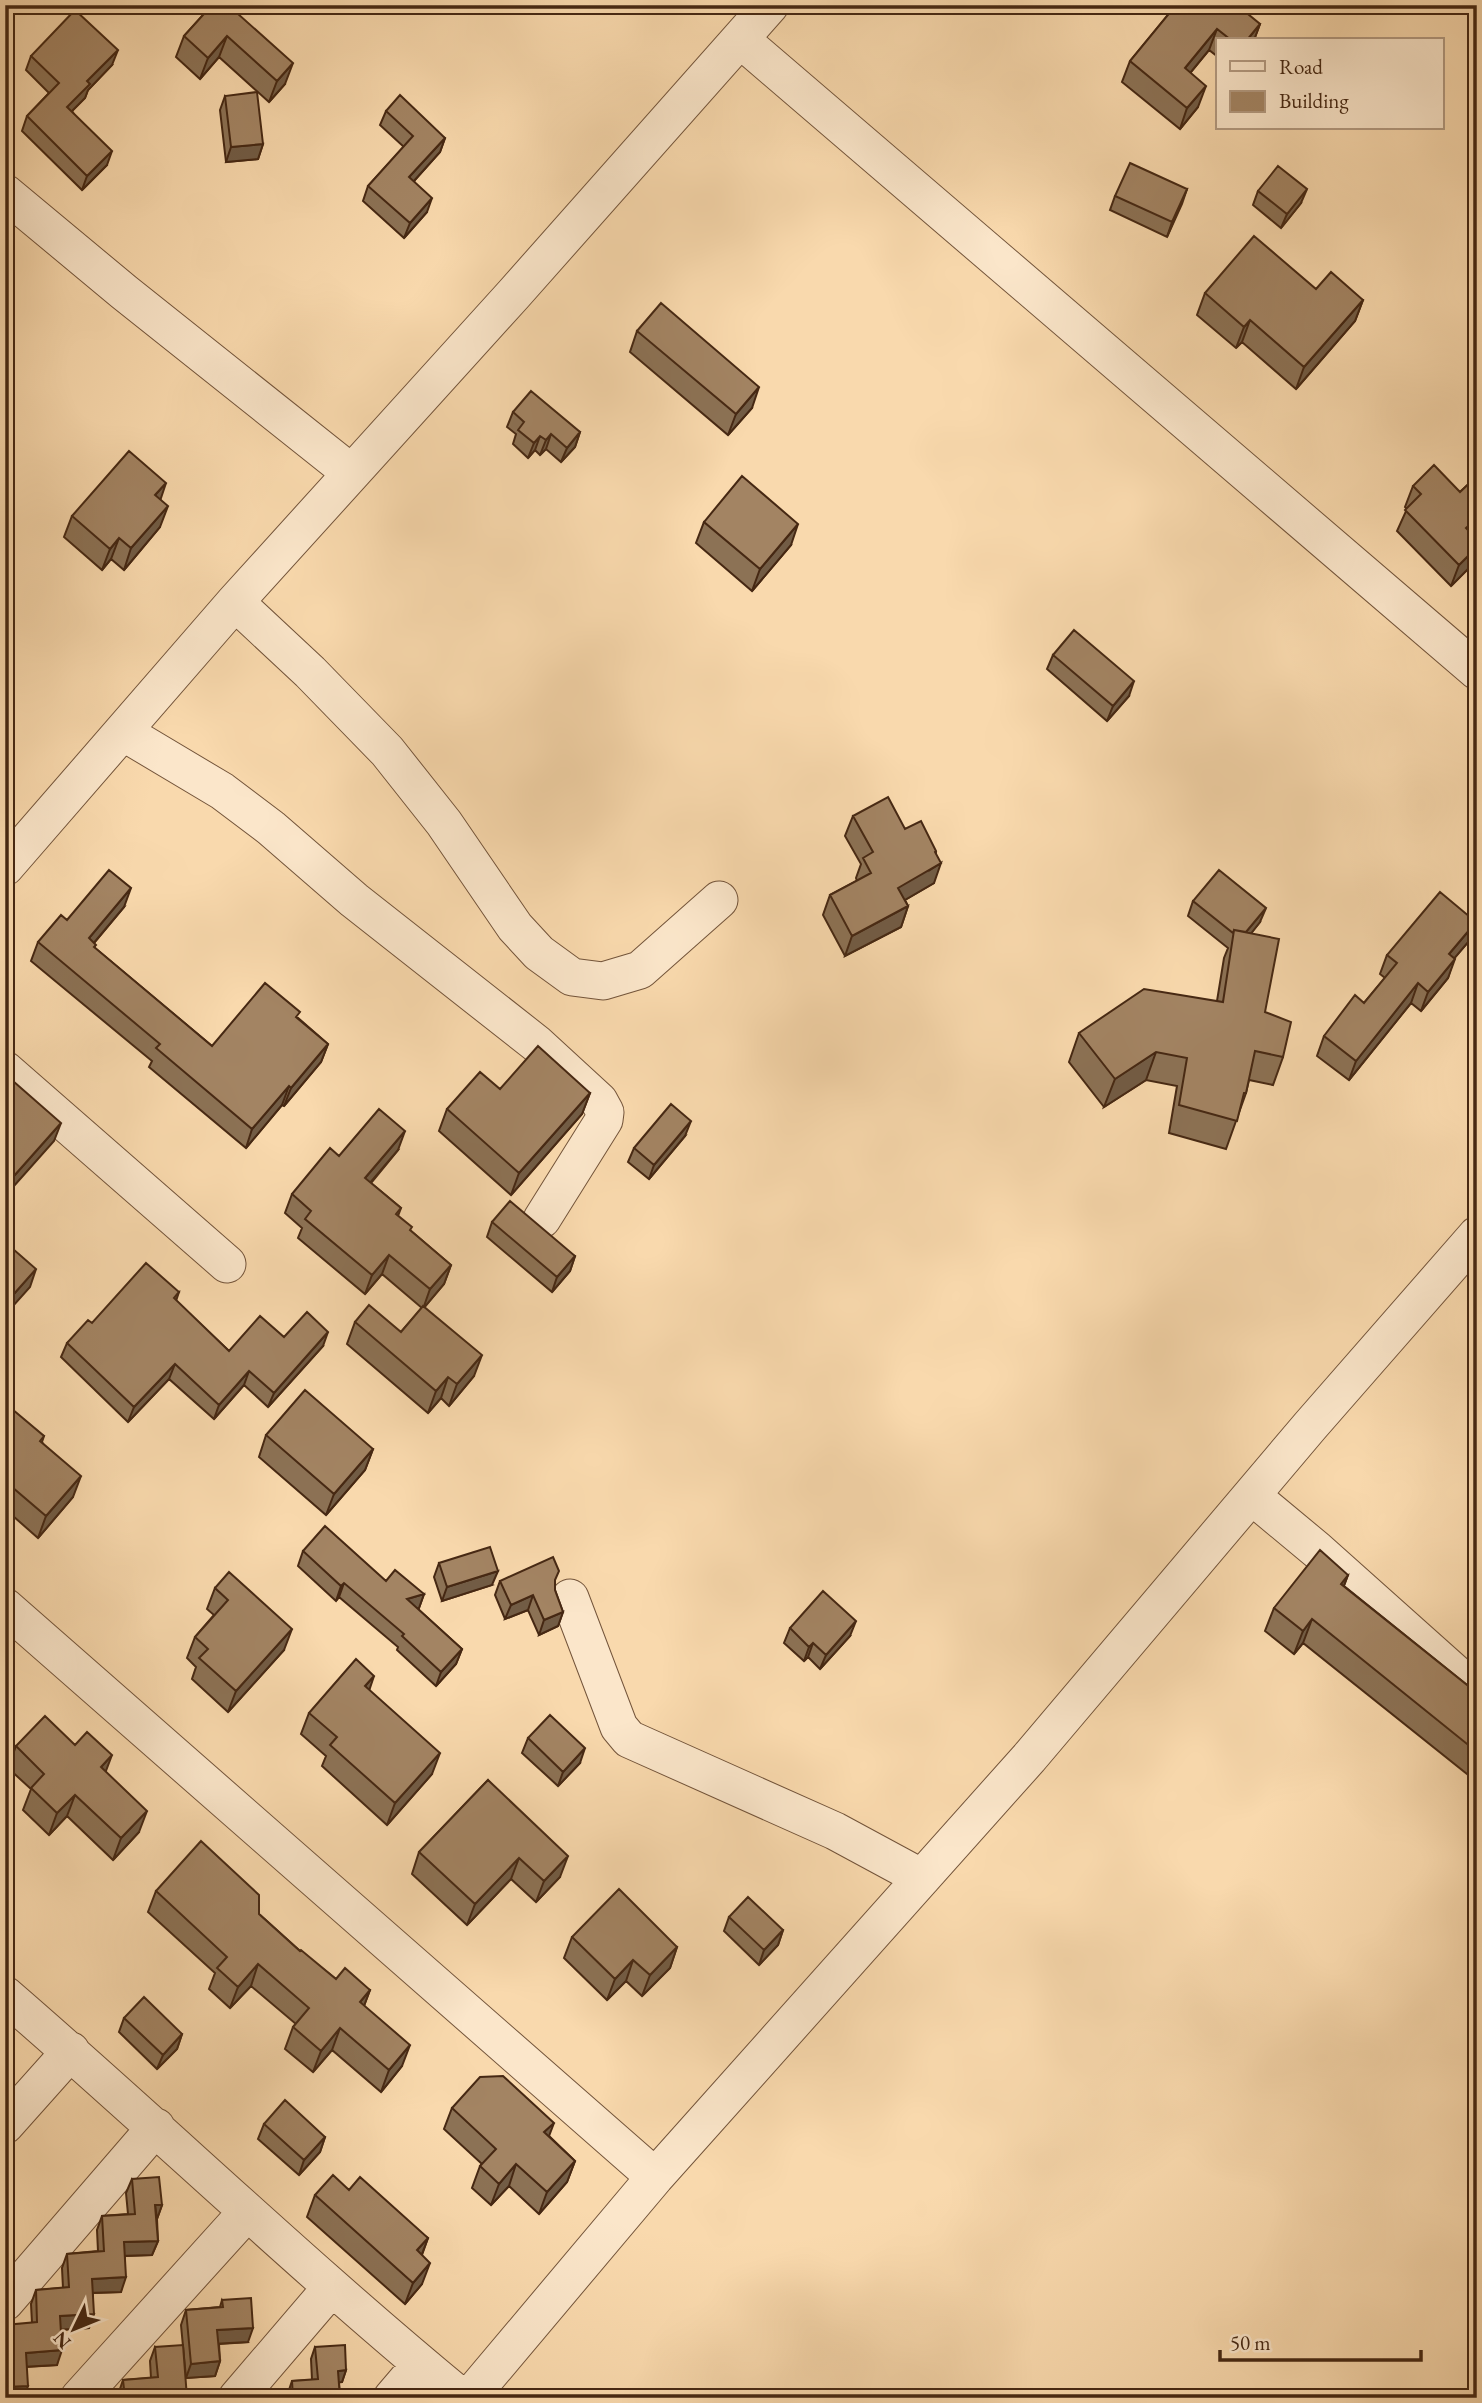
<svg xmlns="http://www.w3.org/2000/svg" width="1482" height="2403" font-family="'EB Garamond',serif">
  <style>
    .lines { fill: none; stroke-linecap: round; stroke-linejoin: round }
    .minor-casing { stroke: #73543a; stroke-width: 39 }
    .minor { stroke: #fbe6ca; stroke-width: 37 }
    .wall { fill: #8c7255; stroke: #462813; stroke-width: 2 }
    .shaded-wall { fill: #725c45; stroke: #462813; stroke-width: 2 }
    .building { fill: #a38463; stroke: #462813; stroke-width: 2 }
  </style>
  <rect width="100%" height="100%" fill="#f9d9ad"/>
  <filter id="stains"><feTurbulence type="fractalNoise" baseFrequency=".00286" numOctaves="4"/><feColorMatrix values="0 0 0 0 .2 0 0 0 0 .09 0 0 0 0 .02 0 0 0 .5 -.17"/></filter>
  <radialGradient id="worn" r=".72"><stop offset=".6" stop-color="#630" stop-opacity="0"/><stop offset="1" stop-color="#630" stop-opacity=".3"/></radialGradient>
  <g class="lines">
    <defs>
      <path id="minor" d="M740 39 1477 671
        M5 193 124 292 350 472
        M235 602 310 672 387 751 444 823 515 927 539 953 572 977 603 981 640 970 719 900
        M123 732 222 791 271 828 354 900 537 1044 599 1101 605 1112 604 1120 542 1219
        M5 867 235 602 513 295 770 5
        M5 1070 227 1264
        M1252 1496 1317 1550 1477 1693
        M570 1598 619 1727 629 1739 835 1831 922 1878
        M5 1607 655 2177
        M5 1995C159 2128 305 2269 462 2398
        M5 2125 71 2051
        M5 2302 156 2127
        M79 2398 247 2212
        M237 2398 332 2287
        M392 2398 421 2364
        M469 2398 655 2177 1029 1758 1310 1426 1477 1235"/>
    </defs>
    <use href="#minor" class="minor-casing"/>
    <use href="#minor" class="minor"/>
  </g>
  <path class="wall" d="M212 5 285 84 269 102 219 57 200 79 176 57 184 36Z
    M1176 5 1260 24 1254 40H1218V57L1209 50 1190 73 1198 107 1180 129 1122 82 1130 61Z
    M31 56 112 65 88 90 85 98 72 111 107 165 82 190 22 131 27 116 49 93 26 70Z
    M225 96 263 144 258 159 226 162 220 110Z
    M386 111 445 138 440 152 414 181 427 212 404 238 363 201 368 186 404 147 380 125Z
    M1187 189 1167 237 1110 210 1115 196Z
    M1258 191 1301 203 1281 228 1253 205Z
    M1316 289 1363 300 1355 321 1296 389 1242 342 1236 348 1197 315 1205 293Z
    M637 331 752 408 728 435 630 352Z
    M513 412 580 432 575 447 561 462 546 449 540 455 535 450 528 458 513 444 516 434 507 427Z
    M1477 476V532L1473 535 1477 539V554L1473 564 1451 586 1397 531 1407 509 1405 507 1413 486 1460 492Z
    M160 499V527L124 570 111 559 102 570 64 537 72 516Z
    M704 522 791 545 752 591 696 543Z
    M1053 655 1129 696 1107 721 1047 669Z
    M853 816 905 829 936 853 934 883 905 900 908 906 901 927 845 956 823 915 830 895 857 881 856 878 861 864 845 836Z
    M1193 901 1260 922 1251 933 1265 1012 1283 1057 1273 1085 1249 1080 1246 1093 1226 1149 1169 1133 1177 1086 1146 1080 1104 1107 1069 1062 1079 1033 1217 1001 1224 958 1228 948 1188 916Z
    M124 907 94 943 95 948 212 1046 298 1018 328 1044 321 1062 284 1106 282 1105 246 1148 149 1067 152 1061 31 961 38 942 67 920Z
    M1469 941 1454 958 1448 978 1421 1011 1411 1003 1349 1080 1317 1056 1324 1036 1364 1003 1385 978 1380 974 1387 955Z
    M500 1089 590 1093 582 1114 511 1195 439 1131 447 1109Z
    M685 1136 649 1179 628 1162 634 1148Z
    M398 1150 371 1183 401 1208 398 1216 411 1231 451 1265 444 1284 424 1307 474 1376 449 1406 441 1398 428 1413 347 1344 355 1322 401 1332 422 1308 382 1274 365 1294 298 1238 302 1228 285 1213 292 1194 339 1156Z
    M492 1222 575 1256 570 1271 552 1292 487 1237Z
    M179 1292 176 1301 229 1351 284 1337 323 1346 268 1407 244 1385 214 1419 169 1379 128 1422 61 1357 67 1343 92 1323Z
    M5 1417 44 1436 42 1442 73 1497 38 1538 5 1509Z
    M266 1435 373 1449 365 1470 326 1515 259 1457Z
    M303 1551 424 1594 419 1608 418 1609 462 1649 456 1664 436 1686 397 1650 398 1647 339 1597 336 1601 298 1566Z
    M439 1563 492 1585 442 1601 434 1577Z
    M1348 1575 1344 1586 1477 1693V1782L1303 1643 1294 1654 1265 1631 1274 1608Z
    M500 1581H555V1590L563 1612 558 1626 539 1635 528 1610 505 1619 495 1595Z
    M215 1588 284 1650 228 1712 192 1679 196 1667 187 1658 195 1637 214 1615 207 1609Z
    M790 1628 850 1636 820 1669 808 1657 804 1661 784 1643Z
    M369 1690 432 1774 387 1825 322 1766 326 1756 301 1734 309 1713Z
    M528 1738 580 1763 558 1786 522 1753Z
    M16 1746 106 1772 139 1832 113 1860 67 1816 49 1835 23 1810 31 1789 8 1768Z
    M488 1780 560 1877 536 1902 511 1879 467 1925 412 1874 419 1852Z
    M156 1891 259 1914 300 1951 336 1979 370 1990 364 2006 402 2066 381 2092 332 2050 313 2072 285 2049 293 2027 296 2024 251 1986 230 2008 209 1989 215 1973 148 1912Z
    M729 1917 783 1930 778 1945 759 1965 724 1931Z
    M572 1937 677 1947 670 1968 642 1996 626 1981 607 2000 564 1958Z
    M124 2018 182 2034 177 2049 157 2069 119 2032Z
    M452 2108 549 2136 575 2161 567 2182 539 2214 509 2186 491 2205 472 2188 480 2166 482 2164 444 2129Z
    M264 2124 325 2137 320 2152 299 2175 258 2139Z
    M132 2179 162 2205 157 2219 158 2241 152 2255 125 2256 121 2292 93 2293 89 2328 61 2330 57 2365 27 2367 32 2323 31 2304 36 2290 63 2288 62 2268 67 2254 98 2251 97 2230 102 2216 128 2214 126 2193Z
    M349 2190 428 2238 422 2255V2284L405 2304 307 2217 315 2195Z
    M222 2300 248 2342 219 2344 220 2361 215 2376 186 2378 181 2325 186 2310 220 2307Z
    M155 2347 187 2398H118V2395L123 2380 151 2378 150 2361Z
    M315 2347 346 2370 342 2382H339L340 2398H288V2393L292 2381 312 2380 311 2359Z"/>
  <path class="shaded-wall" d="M1260 24 1254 40H1247Z
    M1217 29 1209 50 1177 89 1185 68Z
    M227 36 219 57 200 79 208 58Z
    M118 50 112 65 88 90 85 98 62 121 67 107 87 81Z
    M293 63 285 84 269 102 277 81Z
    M1206 86 1198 107 1180 129 1187 108Z
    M445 138 440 152 404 192 409 177Z
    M263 144 258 159 226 162 231 147Z
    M112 151 107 165 82 190 87 176Z
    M1187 189 1182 204 1167 237 1172 222Z
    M1307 189 1301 203 1281 228 1287 214Z
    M432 198 427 212 404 238 410 223Z
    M1363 300 1355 321 1296 389 1304 367Z
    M1250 320 1242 342 1236 348 1244 327Z
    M759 387 752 408 728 435 736 414Z
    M580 432 575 447 561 462 567 448Z
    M551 434 546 449 540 455 546 440Z
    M540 436 535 450 528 458 534 443Z
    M166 483 159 504 155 495Z
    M168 506 160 527 124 570 131 548Z
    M1477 518V532L1458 550 1466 528Z
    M798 524 791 545 752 591 760 569Z
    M119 538 111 559 102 570 110 549Z
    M1477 547V554L1473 564 1451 586 1459 565Z
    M1134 681 1129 696 1107 721 1113 706Z
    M936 851 930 870 941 863 934 883 891 908 898 888Z
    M131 888 124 907 82 957 89 938Z
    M908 906 901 927 845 956 852 936Z
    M1266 908 1260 922 1235 954 1240 939Z
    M1476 922 1469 941 1442 973 1449 954Z
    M1455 959 1448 978 1421 1011 1428 992Z
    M1418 983 1411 1003 1349 1080 1356 1061Z
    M328 1044 321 1062 284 1106 291 1088Z
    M1156 1052 1146 1080 1104 1107 1115 1079Z
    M289 1086 282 1105 246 1148 252 1129Z
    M590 1093 582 1114 511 1195 519 1173Z
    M691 1121 685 1136 649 1179 654 1165Z
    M61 1123 54 1141 5 1196V1186Z
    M405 1131 398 1150 358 1197 365 1178Z
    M389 1255 382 1274 365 1294 372 1275Z
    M575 1256 570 1271 552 1292 557 1277Z
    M451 1265 444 1284 423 1309 430 1289Z
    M36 1269 30 1287 5 1315V1304Z
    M328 1332 323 1346 268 1407 274 1393Z
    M482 1355 474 1376 449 1406 457 1384Z
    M175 1364 169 1379 128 1422 134 1407Z
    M249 1371 244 1385 214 1419 219 1405Z
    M448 1377 441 1398 428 1413 436 1391Z
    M373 1449 365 1470 326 1515 334 1494Z
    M81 1476 73 1497 38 1538 46 1516Z
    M498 1571 492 1585 442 1601 447 1587Z
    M1348 1575 1339 1598 1341 1584Z
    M344 1583 339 1597 336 1601 341 1586Z
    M424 1594 419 1608 402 1614 407 1599Z
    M533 1595 528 1610 505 1619 511 1605Z
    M563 1612 558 1626 539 1635 544 1620Z
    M1312 1619 1303 1643 1294 1654 1303 1631Z
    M856 1621 850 1636 820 1669 826 1655Z
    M292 1629 284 1650 228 1712 236 1691Z
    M813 1643 808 1657 804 1661 809 1647Z
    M462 1649 456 1664 436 1686 441 1672Z
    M374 1676 367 1697 365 1686Z
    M585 1748 580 1763 558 1786 563 1772Z
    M440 1753 432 1774 387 1825 395 1803Z
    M112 1755 104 1776 101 1767Z
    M75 1795 67 1816 49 1835 57 1813Z
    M147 1811 139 1832 113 1860 121 1838Z
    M568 1856 560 1877 536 1902 544 1881Z
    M519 1858 511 1879 467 1925 475 1904Z
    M783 1930 778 1945 759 1965 764 1950Z
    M677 1947 670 1968 642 1996 650 1975Z
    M633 1960 626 1981 607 2000 615 1979Z
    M258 1964 251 1986 230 2008 238 1987Z
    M370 1990 362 2011 360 2002Z
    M340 2028 332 2050 313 2072 321 2051Z
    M182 2034 177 2049 157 2069 163 2055Z
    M410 2045 402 2066 381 2092 389 2070Z
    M554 2123 546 2144 544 2132Z
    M325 2137 320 2152 299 2175 304 2160Z
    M575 2161 567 2182 539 2214 547 2192Z
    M516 2164 509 2186 491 2205 499 2184Z
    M155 2205H162L157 2219Z
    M428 2238 420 2259 417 2250Z
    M158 2241 152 2255 119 2256 124 2242Z
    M430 2263 422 2284 405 2304 413 2283Z
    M126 2277 121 2292 87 2293 92 2279Z
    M94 2314 89 2328 55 2330 60 2316Z
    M253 2328 248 2342 212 2344 217 2330Z
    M62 2350 57 2365 21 2367 26 2353Z
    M220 2361 215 2376 186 2378 191 2364Z
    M346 2370 342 2382 334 2383 338 2371Z
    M28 2386 24 2398H5V2387Z"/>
  <path class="building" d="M212 5H228L293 63 277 81 227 36 208 58 184 36Z
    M1176 5H1237L1260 24 1247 40H1231L1217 29 1185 68 1206 86 1187 108 1130 61Z
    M75 10 118 50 87 81 90 84 67 107 112 151 87 176 27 116 59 83 31 56Z
    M257 92 263 144 231 147 225 96Z
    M400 95 445 138 409 177 432 198 410 223 368 186 413 136 386 111Z
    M1130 163 1187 189 1172 222 1115 196Z
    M1278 166 1307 189 1287 214 1258 191Z
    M1254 236 1316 289 1331 272 1363 300 1304 367 1250 320 1244 327 1205 293Z
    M661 303 759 387 736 414 637 331Z
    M531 391 580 432 567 448 551 434 546 440 540 436 534 443 518 430 524 422 513 412Z
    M129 451 166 483 155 495 168 506 131 548 119 538 110 549 72 516Z
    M1434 465 1460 492 1477 476V518L1466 528 1477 539V547L1459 565 1405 510 1421 494 1413 486Z
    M742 476 798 524 760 569 704 522Z
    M1074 630 1134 681 1113 706 1053 655Z
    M888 797 905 829 921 821 936 851 935 852 941 863 898 888 908 906 852 936 830 895 871 873 863 858 873 852 853 816Z
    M109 870 131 888 89 938 96 945 94 947 212 1046 265 983 300 1012 296 1017 328 1044 291 1088 289 1086 252 1129 156 1048 160 1044 38 942 61 915 67 920Z
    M1219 870 1266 908 1246 932 1234 930 1233 933 1193 901Z
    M1440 892 1476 922 1449 954 1455 959 1428 992 1418 983 1356 1061 1324 1036 1355 995 1364 1003 1397 963 1387 955Z
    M1234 930 1279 939 1265 1012 1291 1022 1283 1057 1255 1051 1246 1093H1244L1237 1121 1179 1105 1187 1058 1156 1052 1115 1079 1079 1033 1144 989 1223 1002Z
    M538 1046 590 1093 519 1173 447 1109 480 1072 500 1089Z
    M5 1074 61 1123 5 1186Z
    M671 1104 691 1121 654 1165 634 1148Z
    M379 1109 405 1131 365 1178 401 1208 396 1214 412 1227 410 1230 451 1265 430 1289 389 1255 372 1275 305 1219 311 1211 292 1194 330 1148 339 1156Z
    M510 1201 575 1256 557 1277 492 1222Z
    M5 1242 36 1269 5 1304Z
    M146 1263 179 1292 174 1298 229 1351 260 1316 284 1337 307 1312 328 1332 274 1393 249 1371 219 1405 175 1364 134 1407 67 1343 88 1320 92 1323Z
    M369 1305 401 1332 423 1306 482 1355 457 1384 448 1377 436 1391 355 1322Z
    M305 1390 373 1449 334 1494 266 1435Z
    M12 1409 44 1436 40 1441 81 1476 46 1516 5 1481V1417Z
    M325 1526 386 1581 395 1570 424 1594 407 1599 462 1649 441 1672 402 1636 404 1634 344 1583 341 1586 303 1551Z
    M490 1547 498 1571 447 1587 439 1563Z
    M1320 1550 1348 1575 1341 1584 1477 1693V1752L1312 1619 1303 1631 1274 1608Z
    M553 1557 559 1571 555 1580V1590L563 1612 544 1620 533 1595 511 1605 500 1581Z
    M229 1572 292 1629 236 1691 199 1658 208 1649 195 1637 228 1600 215 1588Z
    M823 1591 856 1621 826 1655 813 1643 809 1647 790 1628Z
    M356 1659 374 1676 365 1686 440 1753 395 1803 330 1745 337 1737 309 1713Z
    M550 1715 585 1748 563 1772 528 1738Z
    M45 1716 75 1745 87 1732 112 1755 101 1767 147 1811 121 1838 75 1795 57 1813 31 1788 44 1774 16 1746Z
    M488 1780 568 1856 544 1881 519 1858 475 1904 419 1852Z
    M201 1841 259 1895V1914L300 1951 301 1950 336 1979 345 1968 370 1990 360 2002 410 2045 389 2070 340 2028 321 2051 293 2027 309 2008 258 1964 238 1987 217 1968 227 1957 156 1891Z
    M619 1889 677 1947 650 1975 633 1960 615 1979 572 1937Z
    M748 1897 783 1930 764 1950 729 1917Z
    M144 1997 182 2034 163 2055 124 2018Z
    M503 2076 554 2123 544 2132 575 2161 547 2192 516 2164 499 2184 480 2166 496 2149 452 2108 480 2077Z
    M285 2100 325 2137 304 2160 264 2124Z
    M333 2175 349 2190 360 2177 428 2238 417 2250 430 2263 413 2283 315 2195Z
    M159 2177 162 2205H155L158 2241 124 2242 126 2277 92 2279 94 2314 60 2316 62 2350 26 2353 28 2386 5 2387V2325L37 2322 36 2290 69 2287 67 2254 104 2251 102 2216 135 2214 132 2179Z
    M251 2298 253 2328 217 2330 220 2361 191 2364 186 2310 223 2307 222 2300Z
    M183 2345 187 2398H125L123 2380 158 2377 155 2347Z
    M345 2345 346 2370 338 2371 340 2398H293L292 2381 318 2379 315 2347Z"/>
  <rect width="1482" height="2403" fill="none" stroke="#f9d9ad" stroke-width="28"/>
  <rect x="7" y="7" width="1468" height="2389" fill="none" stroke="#462813" stroke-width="3.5"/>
  <rect x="14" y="14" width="1454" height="2375" fill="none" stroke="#462813" stroke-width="2"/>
  <rect x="1216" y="38" width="228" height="91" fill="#fbe6ca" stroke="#b39a81" stroke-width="2"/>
  <rect x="1230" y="61" width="35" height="10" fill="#fbe6ca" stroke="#b39a81" stroke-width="2"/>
  <text x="1279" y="74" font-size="21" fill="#462813">Road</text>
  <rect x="1230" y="91" width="35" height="21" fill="#a38463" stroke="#b39a81" stroke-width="2"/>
  <text x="1279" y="108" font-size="21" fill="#462813">Building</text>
  <g transform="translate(74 2329) rotate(227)" stroke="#fbe6ca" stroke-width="5" paint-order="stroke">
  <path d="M0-5L12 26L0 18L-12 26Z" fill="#462813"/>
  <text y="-10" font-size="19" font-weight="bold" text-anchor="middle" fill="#462813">N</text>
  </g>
  <path d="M1220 2350v10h201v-10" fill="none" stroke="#462813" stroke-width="3.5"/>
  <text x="1230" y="2350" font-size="21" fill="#462813" stroke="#fbe6ca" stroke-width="5" paint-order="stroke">50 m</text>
  <rect width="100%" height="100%" filter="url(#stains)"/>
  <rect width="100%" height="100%" fill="url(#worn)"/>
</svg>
